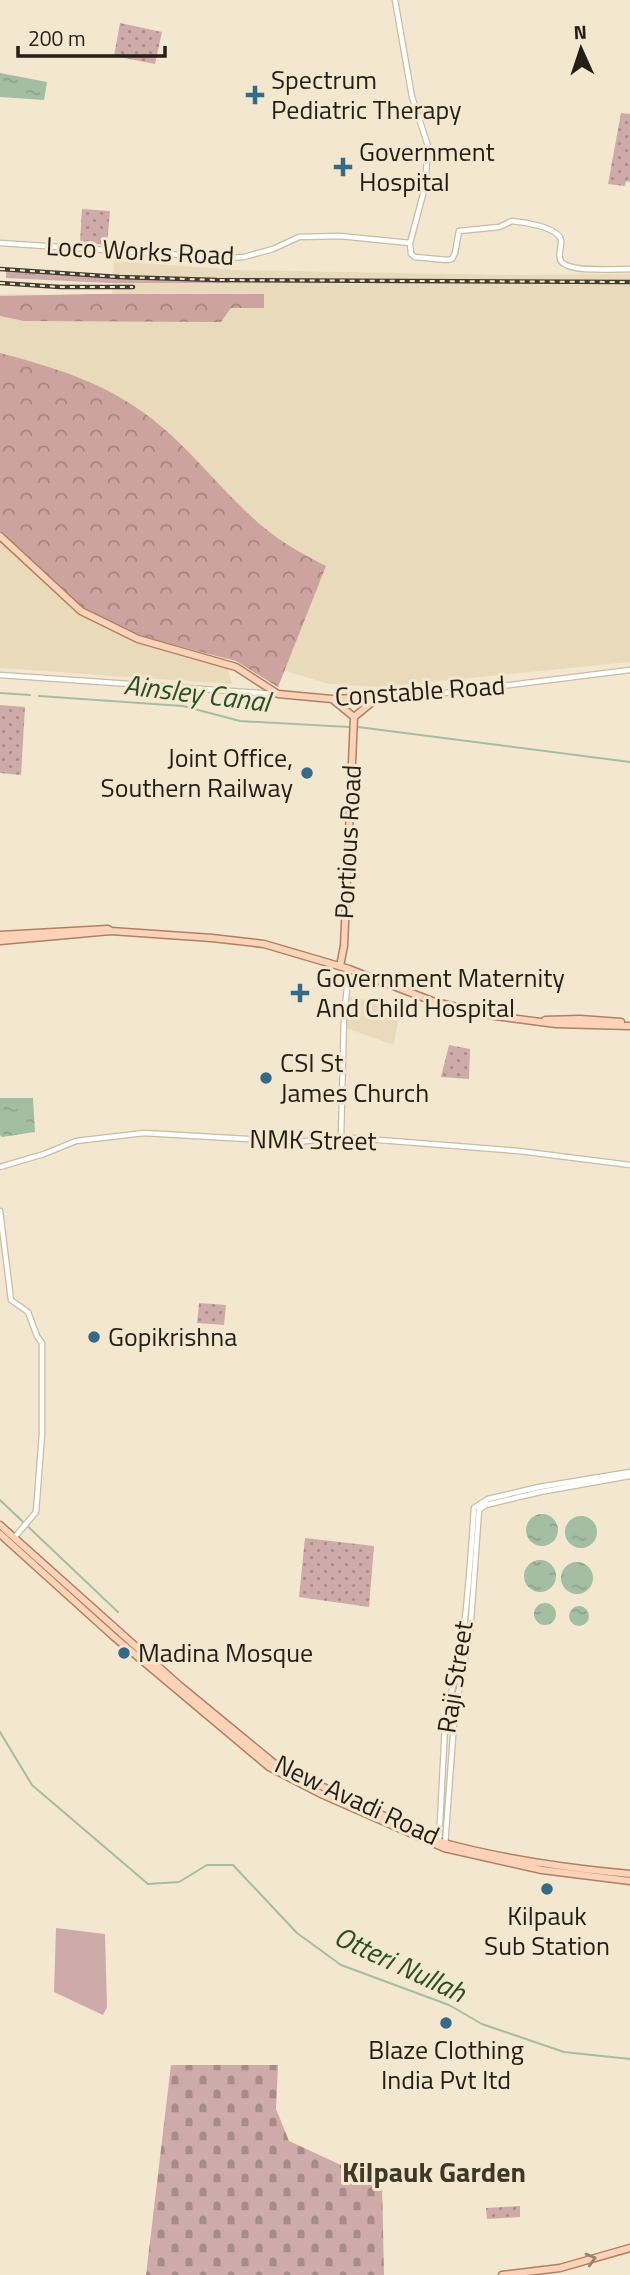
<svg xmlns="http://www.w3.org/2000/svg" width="630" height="2275" font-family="'Titillium Web',sans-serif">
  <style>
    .built { fill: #e9dabb }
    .grass { fill: url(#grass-tufts) }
    .forest { fill: url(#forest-crowns) }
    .cemetery { fill: url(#cemetery-stones) }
    .park { fill: url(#park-dots) }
    .pitch { fill: #ceaba8 }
    .water { fill: url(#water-ripples) }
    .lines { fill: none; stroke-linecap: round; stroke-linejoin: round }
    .stream { stroke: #a3bea2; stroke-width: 2 }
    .minor-casing { stroke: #c7bca5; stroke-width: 7 }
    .major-casing { stroke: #af8162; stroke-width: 9 }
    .minor { stroke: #fff; stroke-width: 4.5 }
    .major { stroke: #fcd3b9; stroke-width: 6 }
    .rail-casing { stroke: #423c32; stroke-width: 4.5 }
    .rail { stroke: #f3e7cf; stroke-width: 2; stroke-dasharray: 5; stroke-linecap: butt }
    .oneway { stroke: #9a8270 }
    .poi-dot { fill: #376a87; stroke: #f3e7cf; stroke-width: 2.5 }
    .labels { text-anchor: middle; stroke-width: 6; stroke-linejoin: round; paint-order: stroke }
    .poi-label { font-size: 26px; fill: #231e16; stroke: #f3e7cf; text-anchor: start }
    .street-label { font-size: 26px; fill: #231e16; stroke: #f3e7cf }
    .water-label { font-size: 28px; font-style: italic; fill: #275028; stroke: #f3e7cf }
    .neighbourhood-label { font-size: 28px; font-weight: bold; fill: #403724; stroke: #f3e7cf }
  </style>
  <defs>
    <pattern id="grass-tufts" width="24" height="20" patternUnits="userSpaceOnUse" patternTransform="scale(1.75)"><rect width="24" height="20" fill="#ceaba8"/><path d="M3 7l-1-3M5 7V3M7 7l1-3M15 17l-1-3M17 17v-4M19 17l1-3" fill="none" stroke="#a78b88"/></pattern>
    <pattern id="forest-crowns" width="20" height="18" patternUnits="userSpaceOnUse" patternTransform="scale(1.75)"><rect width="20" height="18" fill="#cda3a0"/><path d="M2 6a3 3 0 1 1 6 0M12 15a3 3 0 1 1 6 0" fill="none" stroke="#a68481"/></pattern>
    <pattern id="cemetery-stones" width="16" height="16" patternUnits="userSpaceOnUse" patternTransform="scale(1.75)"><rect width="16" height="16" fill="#ceaba8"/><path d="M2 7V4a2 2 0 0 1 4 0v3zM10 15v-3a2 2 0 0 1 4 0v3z" fill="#a78b88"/></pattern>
    <pattern id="park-dots" width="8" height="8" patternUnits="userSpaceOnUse" patternTransform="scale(1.75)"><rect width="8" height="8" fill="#ceaba8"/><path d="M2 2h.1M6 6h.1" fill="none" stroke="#a78b88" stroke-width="1.8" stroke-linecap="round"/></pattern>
    <pattern id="water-ripples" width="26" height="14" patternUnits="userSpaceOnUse" patternTransform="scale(1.75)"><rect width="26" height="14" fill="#a3bea2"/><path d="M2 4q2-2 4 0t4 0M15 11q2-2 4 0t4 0" fill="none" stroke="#8ca38b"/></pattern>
  </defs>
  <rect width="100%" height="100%" fill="#f3e7cf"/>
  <path class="built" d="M114 261 237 270 505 275 630 274V662L379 687 329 684 224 653 232 684 0 668V294L112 296Z
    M347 995 400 1010 394 1045 346 1028Z"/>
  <path class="grass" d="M6 271 112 278 228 281V283H109L6 278Z"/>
  <path class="forest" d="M93 294H264V308H231L221 322 24 321 0 316V296Z
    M0 353C56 368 104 382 151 418 192 450 223 493 262 526 281 542 304 555 326 566L278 687 236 661 140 636 82 608 0 531Z"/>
  <path class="cemetery" d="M171 2065H278L276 2109 289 2141 382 2184 384 2275H146Z"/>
  <path class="park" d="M120 23 162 32 155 64 114 56Z
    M621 113 630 114V182L626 181 625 186 608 184Z
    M82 209 110 211 107 245 80 243Z
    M0 705 25 707 21 775 0 773Z
    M449 1045 470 1049 469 1079 441 1077Z
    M199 1303 226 1305 224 1325 197 1323Z
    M305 1538 374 1546 369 1607 299 1597Z
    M520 2206V2217L487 2219 486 2208Z"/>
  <path class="pitch" d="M56 1928 105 1934 107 2007 103 2015 54 1992Z"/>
  <path class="water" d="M0 73 47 82 44 100 0 97Z
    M0 1098H33L35 1132 2 1137 0 1135Z
    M526 1530a16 16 0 1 1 32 0a16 16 0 1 1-32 0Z
    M565 1532a16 16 0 1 1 32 0a16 16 0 1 1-32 0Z
    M524 1576a16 16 0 1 1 32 0a16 16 0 1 1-32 0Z
    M561 1578a16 16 0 1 1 32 0a16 16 0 1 1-32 0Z
    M534 1614a11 11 0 1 1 22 0a11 11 0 1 1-22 0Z
    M569 1616a10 10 0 1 1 20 0a10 10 0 1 1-20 0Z"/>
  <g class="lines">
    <path class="stream" d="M0 693 30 695
      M39 696 183 706 240 721 349 727
      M358 727 630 762
      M0 1500 118 1612
      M0 1732 32 1785 148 1884 179 1882 207 1865H233L297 1933 341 1965 449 2005 482 2024 564 2052 630 2059"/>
    <defs>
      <path id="minor" d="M395 0 412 97 428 146 425 187 410 243
        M0 243 227 258 244 257 273 249 299 237 340 236 410 243 411 254 415 257 447 260 452 259 455 253 459 231 499 227 512 221C523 222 558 227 561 240 562 247 557 255 561 261 569 273 616 269 630 269
        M0 675 275 694
        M377 697 421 696 630 670
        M341 1137 344 1016 349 969
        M0 1167 44 1154 76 1141 144 1133 298 1142 341 1137 519 1151 630 1165
        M0 1211 11 1300 28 1312 37 1336 42 1343V1434L36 1512 14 1538
        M439 1842 445 1725C448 1699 457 1675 461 1650 468 1603 471 1555 474 1508L488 1499 539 1487 630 1472
        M445 1845 455 1709 470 1634 479 1510 486 1505 540 1492 630 1476"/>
      <path id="major" d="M0 536 81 611 138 639 236 667 278 694 332 699 377 697
        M332 699 354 717
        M0 935 108 929 111 931
        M0 941 111 931 212 938 264 944 349 969 435 1002 495 1016 556 1024 630 1026
        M340 966 344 946 354 717 376 699
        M545 1020 580 1019 621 1022
        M0 1525 179 1685 275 1764 437 1841C500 1859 565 1868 630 1874
        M0 1534 113 1636 269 1767 323 1795 444 1848 542 1870 630 1881
        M502 2275 560 2268 630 2248"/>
    </defs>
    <use href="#minor" class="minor-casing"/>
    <use href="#major" class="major-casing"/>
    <use href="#minor" class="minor"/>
    <use href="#major" class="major"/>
    <defs>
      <path id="rail" d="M0 269 119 277 217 280 630 282
        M0 283 60 287H133"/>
    </defs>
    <use href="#rail" class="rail-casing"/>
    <use href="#rail" class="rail"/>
  </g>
  <defs><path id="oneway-chevron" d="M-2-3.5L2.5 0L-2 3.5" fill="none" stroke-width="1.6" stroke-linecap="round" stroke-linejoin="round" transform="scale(1.75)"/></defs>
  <use class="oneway" href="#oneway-chevron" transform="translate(591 2259) rotate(-16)"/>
  <g class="poi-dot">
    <path d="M251.5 84.5h7v7h7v7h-7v7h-7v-7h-7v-7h7z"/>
    <path d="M339.5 156.5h7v7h7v7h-7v7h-7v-7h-7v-7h7z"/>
    <circle cx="307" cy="773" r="7"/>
    <path d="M296.5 982.5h7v7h7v7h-7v7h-7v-7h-7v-7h7z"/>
    <circle cx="266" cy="1078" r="7"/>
    <circle cx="94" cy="1337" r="7"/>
    <circle cx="124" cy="1653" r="7"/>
    <circle cx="547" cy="1889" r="7"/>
    <circle cx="446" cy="2023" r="7"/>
  </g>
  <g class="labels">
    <g class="poi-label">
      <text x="271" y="89">Spectrum<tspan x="271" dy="30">Pediatric Therapy</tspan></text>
      <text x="359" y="161">Government<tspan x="359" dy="30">Hospital</tspan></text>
      <text x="293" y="767" text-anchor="end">Joint Office,<tspan x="293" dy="30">Southern Railway</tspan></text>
      <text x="316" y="987">Government Maternity<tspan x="316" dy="30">And Child Hospital</tspan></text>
      <text x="280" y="1072">CSI St<tspan x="280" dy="30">James Church</tspan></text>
      <text x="108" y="1346">Gopikrishna</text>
      <text x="138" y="1662">Madina Mosque</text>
      <text x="547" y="1925" text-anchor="middle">Kilpauk<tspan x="547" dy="30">Sub Station</tspan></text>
      <text x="446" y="2059" text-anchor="middle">Blaze Clothing<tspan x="446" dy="30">India Pvt ltd</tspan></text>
    </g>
    <g class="street-label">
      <text transform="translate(140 251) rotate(3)" y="9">Loco Works Road</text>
      <text transform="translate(420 691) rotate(-4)" y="9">Constable Road</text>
      <text transform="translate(348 842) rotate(-87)" y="9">Portious Road</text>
      <text transform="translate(313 1140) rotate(1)" y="9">NMK Street</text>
      <text transform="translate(455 1677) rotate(-81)" y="9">Raji Street</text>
      <text transform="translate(357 1800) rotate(25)" y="9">New Avadi Road</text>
    </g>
    <g class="water-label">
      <text transform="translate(197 693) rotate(7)" y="10">Ainsley Canal</text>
      <text transform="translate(400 1964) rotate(25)" y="10">Otteri Nullah</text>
    </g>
    <g class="neighbourhood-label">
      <text x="434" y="2182">Kilpauk Garden</text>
    </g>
  </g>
  <g transform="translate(581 49) rotate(357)" stroke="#f3e7cf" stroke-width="5" paint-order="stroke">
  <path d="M0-5L12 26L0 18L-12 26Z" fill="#231e16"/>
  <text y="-10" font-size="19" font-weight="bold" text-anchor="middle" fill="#231e16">N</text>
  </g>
  <path d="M18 46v10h147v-10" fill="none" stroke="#231e16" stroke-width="3.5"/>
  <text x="28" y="46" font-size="21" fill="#231e16" stroke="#f3e7cf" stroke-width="5" paint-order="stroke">200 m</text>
</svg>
